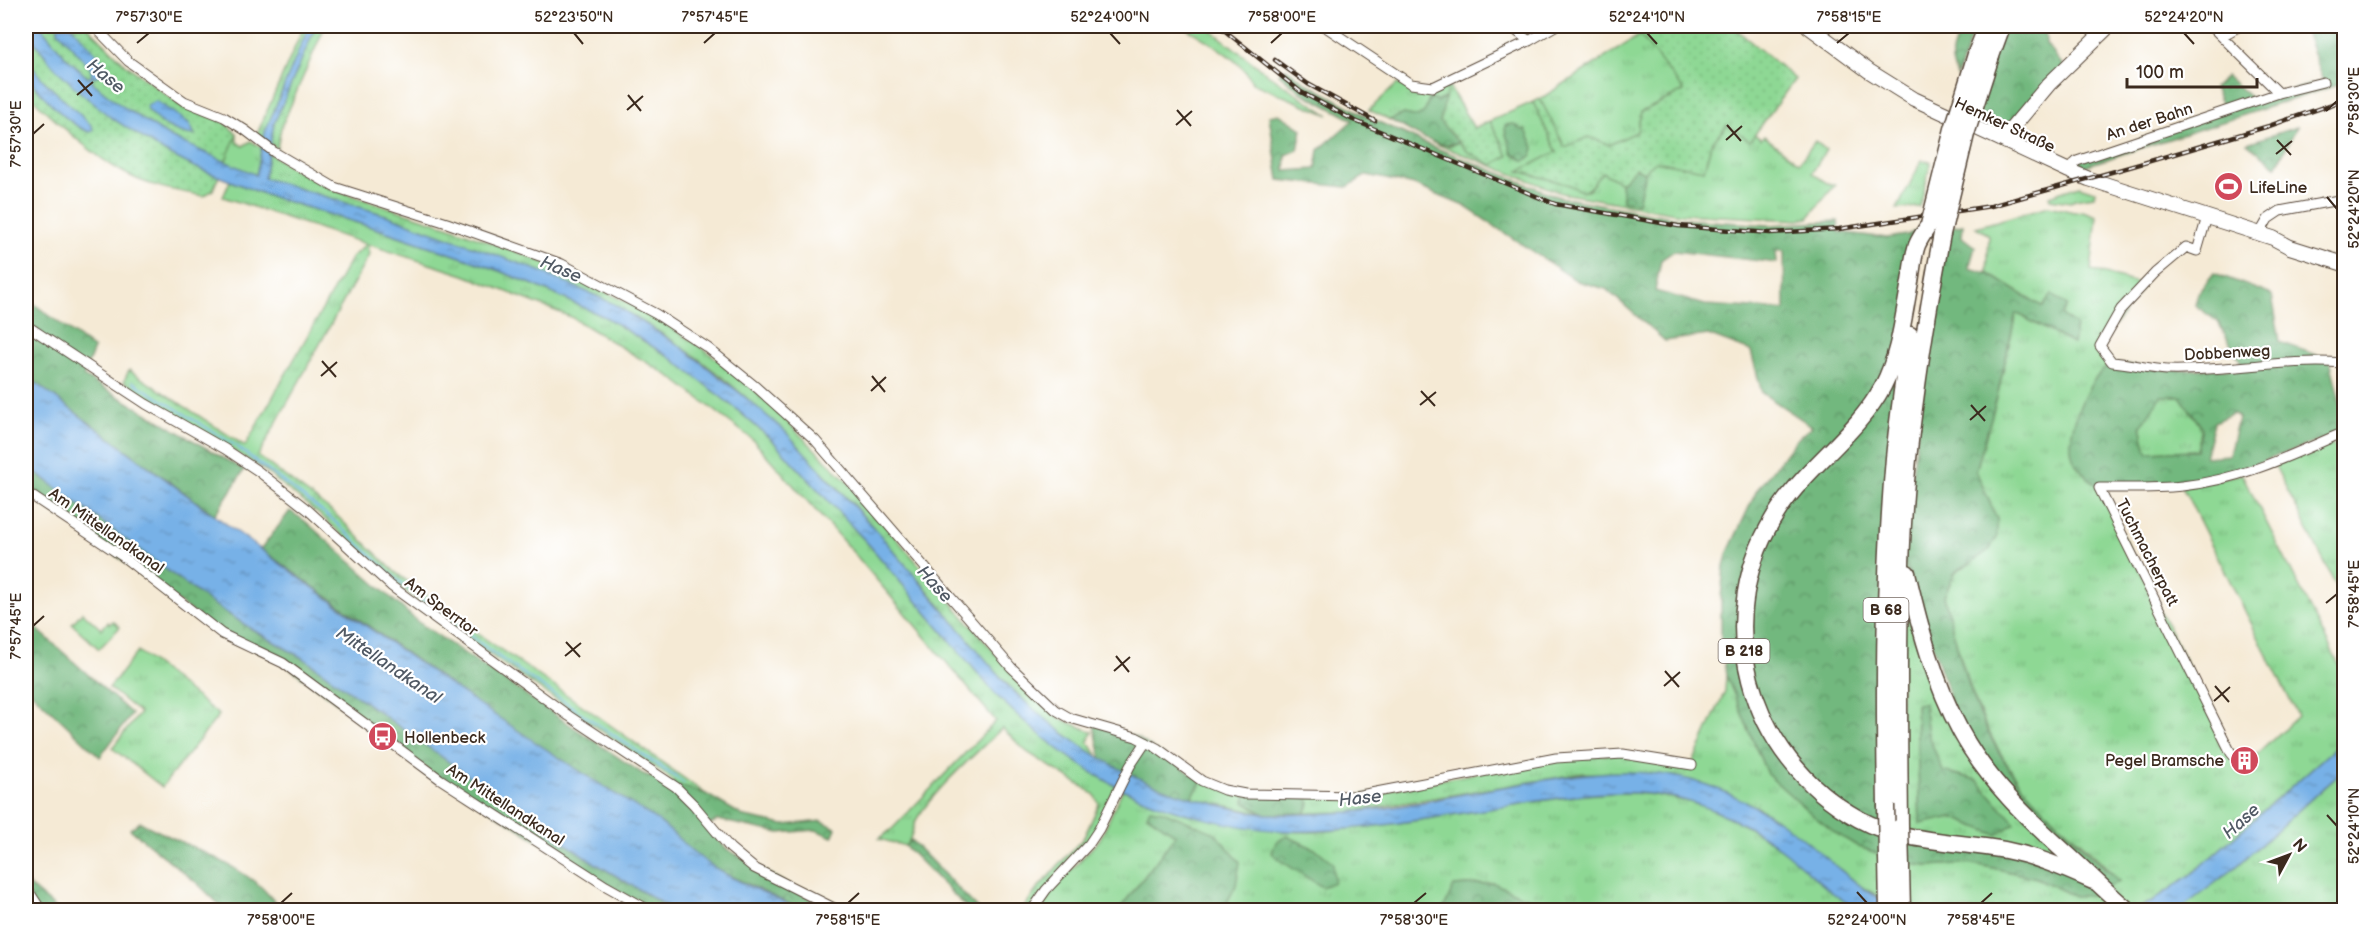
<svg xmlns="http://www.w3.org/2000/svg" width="2370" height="936" font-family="'Balsamiq Sans',sans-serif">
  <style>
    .grass { fill: url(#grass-tufts); stroke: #648159; stroke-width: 1.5; fill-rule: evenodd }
    .forest { fill: url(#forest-crowns); stroke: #56714e; stroke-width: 1.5; fill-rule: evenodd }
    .park { fill: url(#park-dots); stroke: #648159; stroke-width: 1.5 }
    .pitch { fill: #8ed894; stroke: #648159; stroke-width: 1.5 }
    .water { fill: url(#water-ripples); stroke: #596e82; stroke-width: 1.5 }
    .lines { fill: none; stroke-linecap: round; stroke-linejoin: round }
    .stream { stroke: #77b1e7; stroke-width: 2 }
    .street-casing { stroke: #574739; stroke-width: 11 }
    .secondary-casing { stroke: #574739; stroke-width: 16 }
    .highway-casing { stroke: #574739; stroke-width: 19 }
    .street { stroke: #fff; stroke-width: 9 }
    .secondary { stroke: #fff; stroke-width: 14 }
    .highway { stroke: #fff; stroke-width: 16 }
    .rail-casing { stroke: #3b2a1e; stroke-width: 4.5 }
    .rail { stroke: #fff; stroke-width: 2; stroke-dasharray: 7; stroke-linecap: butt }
    .highway-bridge-casing { stroke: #574739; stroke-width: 19; stroke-linecap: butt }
    .highway-bridge { stroke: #fff; stroke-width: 16 }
    .ticks { fill: none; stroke: #3b2a1e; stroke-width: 2 }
    .labels { text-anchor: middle; stroke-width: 4.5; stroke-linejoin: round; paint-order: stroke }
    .shield { fill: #fff; stroke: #766a62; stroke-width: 1.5 }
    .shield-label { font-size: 15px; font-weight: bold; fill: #3b2a1e }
    .street-label { font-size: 16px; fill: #3b2a1e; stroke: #fff }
    .poi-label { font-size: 16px; fill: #3b2a1e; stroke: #fff; text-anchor: start }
    .water-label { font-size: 18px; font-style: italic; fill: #505964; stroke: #fff }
    .neatline { fill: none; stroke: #3b2a1e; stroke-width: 2 }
    .ticks-label { font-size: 15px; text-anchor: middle; fill: #3b2a1e }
  </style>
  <defs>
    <pattern id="grass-tufts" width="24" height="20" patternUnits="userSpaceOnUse" patternTransform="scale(1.5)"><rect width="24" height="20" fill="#8ed894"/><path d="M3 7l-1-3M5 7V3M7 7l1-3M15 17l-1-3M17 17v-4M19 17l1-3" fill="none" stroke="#7bba7f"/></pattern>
    <pattern id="forest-crowns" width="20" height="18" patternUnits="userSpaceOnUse" patternTransform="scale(1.5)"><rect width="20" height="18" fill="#72b87e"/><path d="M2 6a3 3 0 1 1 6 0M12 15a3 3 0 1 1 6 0" fill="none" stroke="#5f9667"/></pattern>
    <pattern id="park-dots" width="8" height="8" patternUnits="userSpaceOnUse" patternTransform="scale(1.5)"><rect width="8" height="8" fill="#8ed894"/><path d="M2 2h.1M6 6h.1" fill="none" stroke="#7bba7f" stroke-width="1.8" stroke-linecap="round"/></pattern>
    <pattern id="water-ripples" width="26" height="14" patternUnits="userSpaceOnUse" patternTransform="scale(1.5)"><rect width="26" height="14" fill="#77b1e7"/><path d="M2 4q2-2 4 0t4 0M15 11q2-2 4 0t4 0" fill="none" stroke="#6390bb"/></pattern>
  </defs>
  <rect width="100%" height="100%" fill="#fff"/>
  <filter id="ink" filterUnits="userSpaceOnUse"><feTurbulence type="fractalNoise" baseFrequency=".0167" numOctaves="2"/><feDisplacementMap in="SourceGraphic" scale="12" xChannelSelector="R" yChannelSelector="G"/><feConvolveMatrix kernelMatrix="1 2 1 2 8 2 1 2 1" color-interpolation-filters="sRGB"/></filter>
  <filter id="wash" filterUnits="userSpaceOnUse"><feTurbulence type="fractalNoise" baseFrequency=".008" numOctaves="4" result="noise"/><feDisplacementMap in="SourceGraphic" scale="24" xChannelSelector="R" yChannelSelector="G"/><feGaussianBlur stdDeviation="1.35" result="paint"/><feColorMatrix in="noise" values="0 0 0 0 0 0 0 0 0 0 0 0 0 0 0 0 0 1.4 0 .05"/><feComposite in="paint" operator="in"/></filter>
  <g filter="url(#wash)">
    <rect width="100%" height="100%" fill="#f5ead5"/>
    <path class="grass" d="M87 26 125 64 184 108 221 120 237 134V142L243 146 251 141 291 168 334 190 450 227 559 268 655 317 707 351 754 389 847 481 1013 674 1061 719 1093 732 1088 742 1102 761C1077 743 1052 726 1029 705 990 670 958 626 924 586 827 473 722 350 582 291L334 199 271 181 199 152Z
      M304 26H325L281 128 277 149 257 134Z
      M1183 26H1206L1266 73 1329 115 1252 83C1245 61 1203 39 1183 26Z
      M1640 35 1685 91 1641 112 1637 132 1609 145 1589 137 1565 148 1540 99Z
      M1397 84 1428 95 1448 85 1446 98 1438 101 1418 117 1404 114 1390 120 1369 110Z
      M1533 102 1557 152 1520 171 1570 185 1581 191 1589 189 1602 172 1621 183 1623 201 1638 203 1645 172 1655 161 1704 170 1711 144 1728 124 1749 140 1754 134 1761 139 1764 136 1799 163 1815 141 1826 150 1812 173 1827 183 1835 185 1808 218 1799 220 1681 214 1561 193 1431 142 1449 146 1459 142 1468 152 1508 156 1490 121Z
      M1922 160 1931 162 1920 207 1897 209Z
      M230 181 266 195 384 231 487 266 534 285 607 318 671 358 735 408 774 442 870 546 997 696C1033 731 1072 762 1116 785L1092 838 1030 910H1022L1038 888 1084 837 1099 804 1094 794 1027 752 1002 728C975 755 939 785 918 817 911 827 914 838 905 846L879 839 893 828 996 721 859 559 752 439 671 377 571 317 464 275 367 244 369 255 258 456 335 514 395 572 484 638 599 717 706 794 677 785 666 775 474 644 390 579 326 520 260 467 131 389 124 381 129 370 245 446 352 257 366 244 223 197Z
      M2079 186 2095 191 2094 196 2075 199 2071 202 2050 199 2049 196Z
      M2049 206 2074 212 2083 211 2097 216 2091 270 2144 285 2100 346 2112 362 2093 381 2075 463 2099 488 2231 752 2244 754 2253 758 2298 716 2182 486 2242 474 2344 675V740L2193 873 2151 902 2135 910H1903L1862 887 1795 833 1759 808 1719 790 1675 776 1583 773 1350 812 1305 813 1307 796H1355L1556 758 1623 754 1692 765 1725 691 1726 675 1767 774 1837 834 1859 847 1910 864 1928 866 1971 863 2037 878 2074 896 2119 881C2094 851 2060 827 2034 799 1982 742 1962 669 1944 596L1957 570 1969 564 1997 519 1976 471 1997 397 2016 313 2072 343 2076 326 2062 315 2052 294 2043 307 1987 273 1989 235 1976 227Z
      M2161 396H2180L2202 428 2197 450 2147 452 2141 426Z
      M2327 443H2331L2341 453 2336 459 2344 468V601L2274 464Z
      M1902 552 1939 685 2093 881 1900 827ZM1916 704H1924L1928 735 1943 772 1977 780 1997 835 1952 817 1920 823Z
      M138 651 219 715 162 787 112 748 140 713 109 688Z
      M2344 769V910H2178L2235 868Z
      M1202 781 1245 794 1251 807 1264 814 1191 798Z
      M1123 789C1182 816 1247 831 1312 832 1327 832 1342 829 1357 828 1410 823 1462 813 1514 805 1569 797 1622 786 1676 799 1714 807 1751 827 1782 849 1809 868 1833 892 1861 910H1614L1600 906 1551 904 1519 895 1493 883 1455 886 1443 910H1223L1236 885 1182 821 1163 811 1147 815 1176 835 1119 910H1038L1049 894 1100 839Z"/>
    <path class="forest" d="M1963 26H1975L1957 76C1946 54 1954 46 1963 26Z
      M2002 26H2045L2046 44 2065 68 2002 140 1969 125Z
      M2303 26H2344V83L2085 166 2073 163 2225 111 2214 88 2226 76 2255 101 2323 81Z
      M1286 68 1308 84 1368 117 1431 146 1559 197 1681 219 1769 225 1838 221 1839 232 1887 238 1907 235 1929 225 1917 246 1916 295 1907 355 1886 830 2003 850 2092 880 1962 734 1902 552 1944 228 1963 225 1962 237 1975 247 1969 268 1987 273 2043 307 2052 294 2067 306 2062 315 2076 326 2073 344 2016 313 1997 397 1976 471 1997 519V537L1989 550 1969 564 1956 571 1944 596C1958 652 1972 710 2003 759 2031 804 2081 844 2119 881L2100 892 2087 896H2074L2037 878 1971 863 1928 866 1910 864 1859 847 1837 834 1816 818 1767 774 1726 675 1721 639V598L1724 566 1728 552 1757 490 1796 440 1812 426 1762 393 1751 351 1708 335 1665 341 1606 289 1577 281 1464 206 1414 185 1367 175 1347 187 1279 180 1269 116 1279 114 1302 129 1298 150 1286 155 1285 171 1316 169 1319 150 1353 120 1301 92 1279 74ZM1674 251 1777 263 1776 251H1784L1785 310 1705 305 1655 291 1661 260Z
      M1429 98 1437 101 1446 98 1440 122 1459 142C1436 151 1410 130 1390 120L1404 114 1418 117 1425 111Z
      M1514 124 1522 130H1526L1534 148 1532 155 1525 161 1512 153C1510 142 1504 136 1505 125Z
      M2297 127 2276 166 2247 143Z
      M1635 168 1645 172 1638 203 1623 201 1621 183Z
      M2214 273 2272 295 2280 342 2330 360 2344 418V432L2204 482 2099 488C2092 481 2082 473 2076 464 2062 443 2080 402 2092 383 2097 375 2105 369 2112 362L2165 370 2244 368 2218 322 2195 305 2198 293ZM2161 396H2180L2202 428 2197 450 2147 452 2141 426ZM2233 413 2238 418 2229 455 2205 457 2214 422Z
      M26 298 94 349 83 376 244 470 215 515 26 376Z
      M26 465 207 600 250 628 306 660 484 787 593 862 673 910H649L440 779 283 663 222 634 26 489Z
      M290 511 305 521 418 622 643 774 706 794 745 817 784 825 822 821 836 828 832 837 816 830 779 833 718 820 707 826 725 848 831 910H802L724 873 702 860 658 821 507 725 261 549Z
      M26 619 132 714 100 757 26 687Z
      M1924 703 1928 735 1943 771 1977 780 2015 823 1997 835 1952 817 1920 824 1916 704Z
      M1094 725 1136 737 1202 781 1191 798 1155 787 1102 761Z
      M1245 794 1307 796 1310 804 1305 813 1264 814 1245 803Z
      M1150 809 1163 811 1215 833 1240 862 1236 885 1223 910H1119L1176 835 1147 815Z
      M140 822C177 842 228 859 260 886 268 893 275 903 282 910H225L198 884 130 829Z
      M1287 836 1317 850 1333 863 1334 882 1322 887C1305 875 1287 867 1272 853L1276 842Z
      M911 840 979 910H969L905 846Z
      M26 883 58 910H26Z
      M1494 883C1512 892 1531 901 1552 904 1573 906 1594 904 1614 910H1527L1516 904 1501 903 1497 910H1443L1454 886Z"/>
    <path class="park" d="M26 26H87L125 64 184 108 221 120 237 134 213 190 204 196C176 191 146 186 121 171 88 152 53 119 26 92Z
      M1651 26H1732L1795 79 1750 141 1727 125 1711 144 1704 170 1655 161 1645 172 1635 168 1621 183 1602 172 1589 189 1581 191 1570 185 1519 171 1557 152 1533 102 1540 99 1565 147 1589 137 1609 145 1637 132 1641 112 1684 91 1640 35Z
      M1448 85 1474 128 1490 121 1508 156 1492 165 1468 152 1440 122Z"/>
    <path class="pitch" d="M82 612 101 629 108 622 110 624 113 621 120 627 99 649 72 624Z"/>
    <path class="water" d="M26 26H40L65 56 88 78 92 75 90 68 58 31V26H71L105 63 106 73 93 77 91 81 119 104 170 137 256 175 265 132 309 26H316L274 124 264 178 389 216 540 271 614 304 680 346 745 397 785 431 881 536 1008 686C1068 743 1127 782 1208 802 1227 807 1247 813 1266 814 1293 815 1322 814 1349 812 1399 809 1453 795 1503 787 1563 777 1612 766 1673 776 1717 784 1761 807 1796 833 1821 852 1843 874 1869 892 1879 899 1891 904 1903 910 1890 910 1870 914 1859 909 1831 897 1809 870 1785 852 1755 827 1713 807 1675 798 1615 785 1555 799 1495 808 1435 817 1375 829 1314 831 1243 834 1154 811 1093 773 1058 751 1027 725 997 696L870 546 774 442 735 408 671 358 607 318 534 285 487 266 384 231 266 195 192 166 163 151 110 117 80 92 54 67 26 31Z
      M26 59 44 81 92 126 93 130 89 132C64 122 45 96 26 77Z
      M156 101 189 123 195 135C180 135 154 122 147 108V105Z
      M26 376C232 528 436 684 654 818 671 829 684 846 701 858 730 880 768 894 802 910H673L593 862 484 787 306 660 250 628 207 600 26 465Z
      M2344 740V769L2235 868 2183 907 2178 910H2135L2151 902 2193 873Z"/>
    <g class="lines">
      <path class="stream" d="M133 382 236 446 332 519 396 579 493 653 684 783"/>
    </g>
  </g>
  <g filter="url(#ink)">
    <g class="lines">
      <defs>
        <path id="street" d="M94 26 128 61 184 101 224 117 245 130 274 152 334 187 447 223 562 264 656 314 708 348 756 387 815 440 1011 667 1056 710 1070 718 1136 737 1157 748 1202 781 1224 790 1245 794 1355 796 1556 758 1623 754 1692 765
          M1324 26 1411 84 1433 87 1529 41 1555 26
          M1510 26 1529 41
          M2222 36 2240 26
          M2279 93 2323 82
          M2067 170 2077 161 2279 93 2211 26
          M2207 217 2197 251 2186 247 2155 273 2121 309 2100 346 2112 362C2130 363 2148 369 2167 370 2226 372 2286 358 2344 363
          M2260 233 2268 219 2280 211 2344 199
          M26 325 146 404 225 449 258 471 308 510 391 586 569 716 676 787 694 805 730 848 754 868 838 910
          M26 492 122 556 222 634 283 663 440 779 606 886 649 910
          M2237 760 2231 753 2099 488C2126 488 2155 489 2182 486 2240 480 2292 455 2344 432
          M26 887 41 910
          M1032 910 1046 890 1089 844 1099 829 1130 766 1146 742"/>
        <path id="secondary" d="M1808 26 1869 71 1914 99 2067 170 2089 179 2273 238 2290 247 2344 264
          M2002 140 2049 84 2109 26"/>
        <path id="highway" d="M1977 51 1987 26
          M1991 56 2002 26
          M1929 225C1925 231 1920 238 1917 245 1913 256 1912 270 1910 282 1903 318 1900 353 1883 386 1858 433 1810 464 1780 508 1707 615 1747 757 1859 819 1903 843 1956 841 2005 850 2036 856 2064 868 2093 881
          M1907 573C1920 628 1934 682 1961 732 1987 780 2028 819 2068 855 2088 873 2107 893 2128 910
          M1886 805C1884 689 1884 573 1894 458 1898 417 1904 376 1910 335
          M1900 827C1899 705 1896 581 1908 459 1916 383 1928 308 1942 234"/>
      </defs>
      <use href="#street" class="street-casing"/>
      <use href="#secondary" class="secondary-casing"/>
      <use href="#highway" class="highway-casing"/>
      <use href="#street" class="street"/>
      <use href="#secondary" class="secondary"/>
      <use href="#highway" class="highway"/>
      <defs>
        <path id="rail" d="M1219 26 1301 92 1353 120 1555 204 1678 226 1770 233 1839 229 1991 206 2140 164 2269 126 2344 100
          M1275 60 1308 84 1375 121"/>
      </defs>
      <use href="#rail" class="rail-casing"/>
      <use href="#rail" class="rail"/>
      <defs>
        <path id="highway-bridge" d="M1929 225 1953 129 1977 51
          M1942 234 1966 134 1991 56
          M1886 805 1888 910
          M1900 827 1902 910"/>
      </defs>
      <use href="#highway-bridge" class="highway-bridge-casing"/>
      <use href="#highway-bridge" class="highway-bridge"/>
    </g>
  </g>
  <path class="ticks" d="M574 33 583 44M1110 33 1120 44M1647 33 1657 44M2184 33 2194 44M137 43 149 33M704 43 715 33M1271 43 1282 33M1837 43 1849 33M78 80 92 96M77 95 93 82M628 95 641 111M627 110 643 96M1177 110 1191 126M2326 111 2337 101M1176 125 1192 111M1727 125 1741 141M33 134 44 124M1726 140 1742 126M2277 140 2291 155M2276 154 2292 141M2327 197 2337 209M322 361 336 377M321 376 337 362M872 376 885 392M871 391 886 377M1421 391 1435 406M1420 405 1436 392M1971 405 1985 421M1970 420 1986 406M2326 603 2337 594M33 626 44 616M566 642 580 657M565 656 581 643M1116 656 1129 672M1114 671 1130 657M1665 671 1679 687M1664 686 1680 672M2215 686 2229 702M2214 701 2230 687M2327 815 2337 826M1857 892 1867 903M281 903 292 893M848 903 859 893M1414 903 1426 893M1981 903 1992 893"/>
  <defs>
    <symbol id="stadium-disc" viewBox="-11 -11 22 22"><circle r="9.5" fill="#d1495b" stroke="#fff"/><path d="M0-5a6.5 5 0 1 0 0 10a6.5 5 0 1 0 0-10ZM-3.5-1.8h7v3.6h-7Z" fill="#fff"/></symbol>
    <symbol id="bus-disc" viewBox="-11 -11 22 22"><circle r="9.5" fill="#d1495b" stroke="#fff"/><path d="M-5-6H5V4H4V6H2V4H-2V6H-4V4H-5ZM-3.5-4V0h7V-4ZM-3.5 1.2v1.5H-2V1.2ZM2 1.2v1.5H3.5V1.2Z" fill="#fff"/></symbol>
    <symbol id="building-disc" viewBox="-11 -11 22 22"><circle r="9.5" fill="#d1495b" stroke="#fff"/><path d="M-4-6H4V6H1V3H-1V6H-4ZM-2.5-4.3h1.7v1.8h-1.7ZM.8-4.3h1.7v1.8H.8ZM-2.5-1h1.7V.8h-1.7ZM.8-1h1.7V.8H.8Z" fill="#fff"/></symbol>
  </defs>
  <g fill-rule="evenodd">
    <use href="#stadium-disc" x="2212" y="170" width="33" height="33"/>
    <use href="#bus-disc" x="366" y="720" width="33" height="33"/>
    <use href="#building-disc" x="2228" y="744" width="33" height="33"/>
  </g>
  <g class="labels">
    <g class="shield">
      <rect x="1863.5" y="598" width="45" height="24" rx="4.5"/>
      <rect x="1718.5" y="639" width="51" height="24" rx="4.5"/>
    </g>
    <g class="shield-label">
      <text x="1886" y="615">B 68</text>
      <text x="1744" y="656">B 218</text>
    </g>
    <g class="street-label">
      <text transform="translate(2149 121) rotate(-18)" y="6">An der Bahn</text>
      <text transform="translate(2005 124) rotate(25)" y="6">Hemker Straße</text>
      <text transform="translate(2227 352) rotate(-3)" y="6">Dobbenweg</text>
      <text transform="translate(107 530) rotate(35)" y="6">Am Mittellandkanal</text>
      <text transform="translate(2148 552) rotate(63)" y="6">Tuchmacherpatt</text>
      <text transform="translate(442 606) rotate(37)" y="6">Am Sperrtor</text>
      <text transform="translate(506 804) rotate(33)" y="6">Am Mittellandkanal</text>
    </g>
    <g class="poi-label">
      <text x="2249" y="193">LifeLine</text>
      <text x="404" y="743">Hollenbeck</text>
      <text x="2224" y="766" text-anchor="end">Pegel Bramsche</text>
    </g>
    <g class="water-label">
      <text transform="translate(106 76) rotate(40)" y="6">Hase</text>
      <text transform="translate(561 269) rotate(23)" y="6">Hase</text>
      <text transform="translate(935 584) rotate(48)" y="6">Hase</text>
      <text transform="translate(389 665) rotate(34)" y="6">Mittellandkanal</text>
      <text transform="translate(1360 798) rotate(-6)" y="6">Hase</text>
      <text transform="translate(2241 821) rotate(-42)" y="6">Hase</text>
    </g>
  </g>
  <rect width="2370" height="936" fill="none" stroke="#fff" stroke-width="66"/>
  <g transform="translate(2289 855) rotate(49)" stroke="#ffffff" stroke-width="4.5" paint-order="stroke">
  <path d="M0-4.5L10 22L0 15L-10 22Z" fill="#3b2a1e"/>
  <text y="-9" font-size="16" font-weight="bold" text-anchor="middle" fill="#3b2a1e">N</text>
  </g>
  <path d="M2127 78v9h130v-9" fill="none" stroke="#3b2a1e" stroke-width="3"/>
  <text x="2136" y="78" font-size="18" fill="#3b2a1e" stroke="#ffffff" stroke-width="4.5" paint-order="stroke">100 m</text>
  <rect x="33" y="33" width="2304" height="870" class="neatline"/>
  <g class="ticks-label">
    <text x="149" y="22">7°57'30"E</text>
    <text x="574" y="22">52°23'50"N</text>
    <text x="715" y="22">7°57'45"E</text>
    <text x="1110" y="22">52°24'00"N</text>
    <text x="1282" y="22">7°58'00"E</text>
    <text x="1647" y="22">52°24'10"N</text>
    <text x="1849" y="22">7°58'15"E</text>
    <text x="2184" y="22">52°24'20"N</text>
    <text transform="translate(2354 101) rotate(-90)" y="5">7°58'30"E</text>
    <text transform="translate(16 134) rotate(-90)" y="5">7°57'30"E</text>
    <text transform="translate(2354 209) rotate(-90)" y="5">52°24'20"N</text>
    <text transform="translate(2354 594) rotate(-90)" y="5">7°58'45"E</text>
    <text transform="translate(16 626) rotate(-90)" y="5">7°57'45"E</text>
    <text transform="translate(2354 826) rotate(-90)" y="5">52°24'10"N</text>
    <text x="281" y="925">7°58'00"E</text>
    <text x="848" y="925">7°58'15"E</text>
    <text x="1414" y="925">7°58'30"E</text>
    <text x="1867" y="925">52°24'00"N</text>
    <text x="1981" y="925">7°58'45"E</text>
  </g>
</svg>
